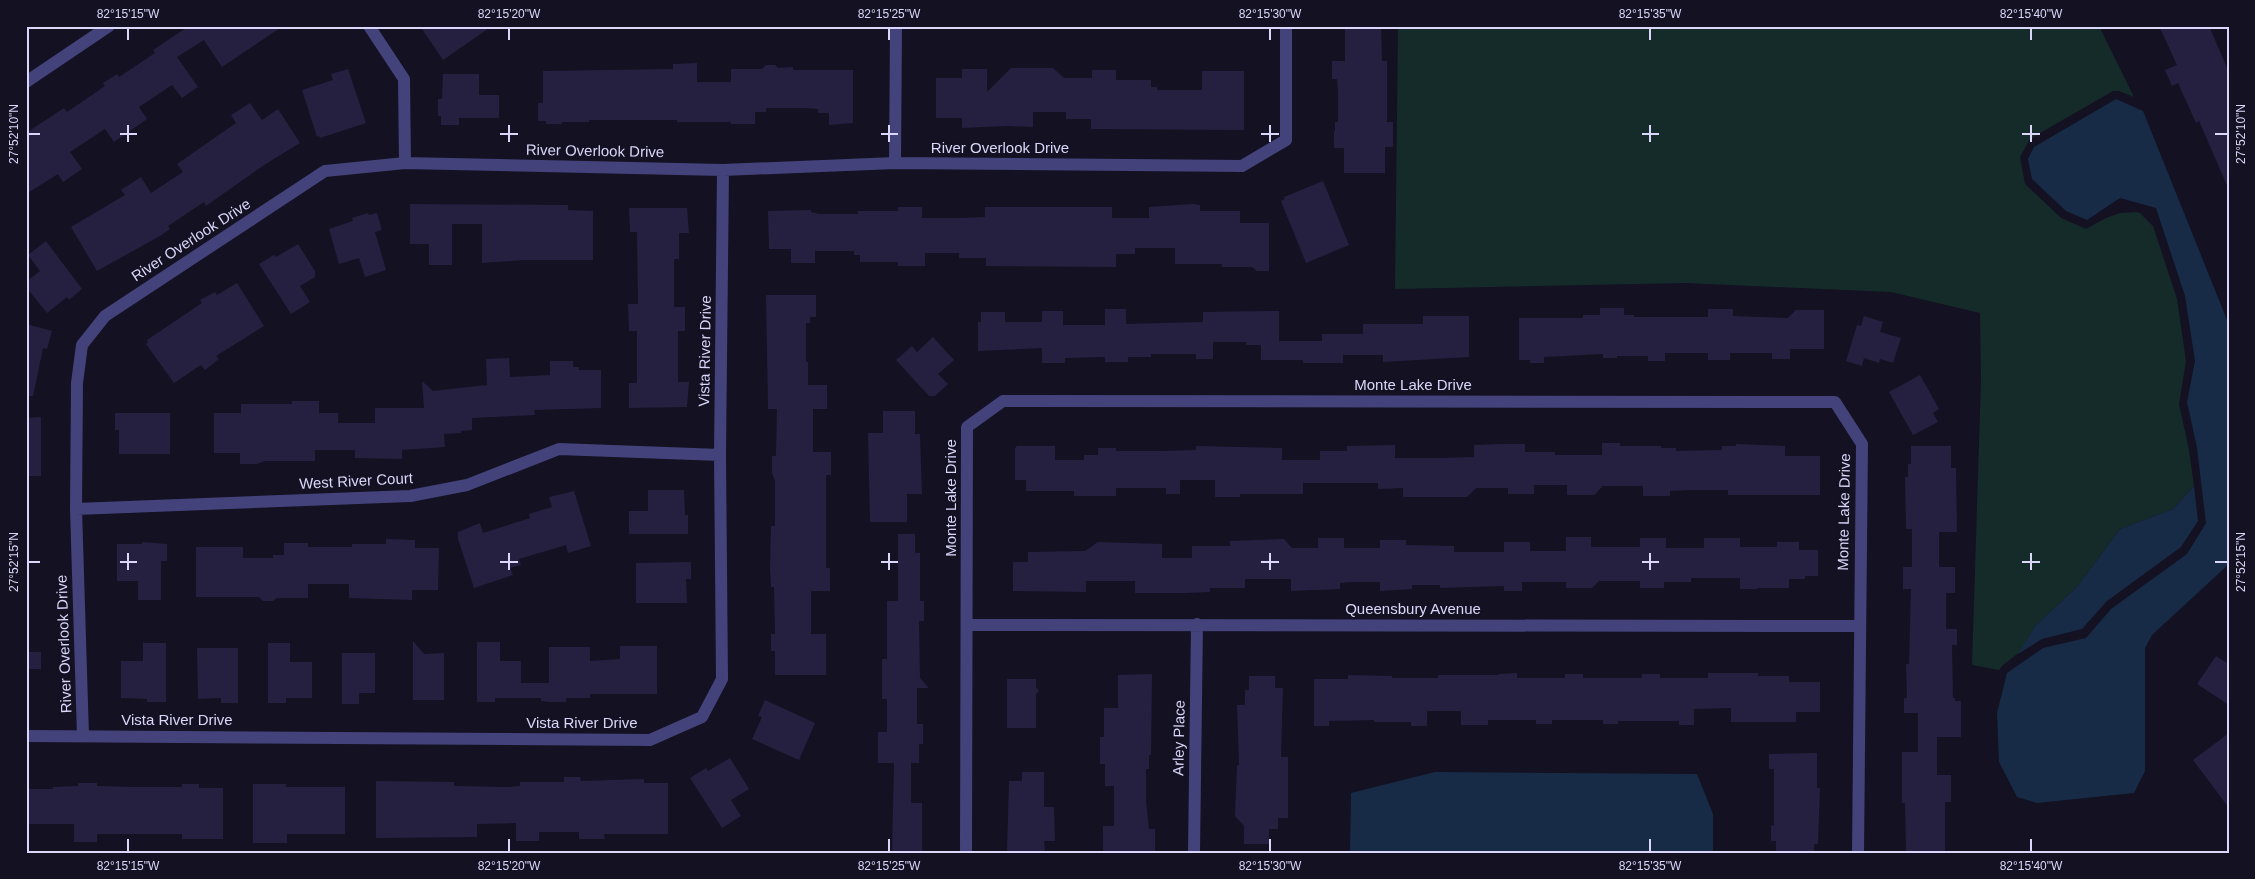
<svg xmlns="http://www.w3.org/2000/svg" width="2255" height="879" font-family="Helvetica,sans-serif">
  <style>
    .green { fill: #152b2a }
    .water { fill: #172b46 }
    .building { fill: #252040 }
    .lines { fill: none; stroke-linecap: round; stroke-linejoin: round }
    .minor { stroke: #43427b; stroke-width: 12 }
    .ticks { fill: none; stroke: #dad7fa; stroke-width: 2 }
    .labels { text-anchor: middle; stroke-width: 4.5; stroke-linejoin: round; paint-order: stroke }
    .street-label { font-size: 15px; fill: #dad7fa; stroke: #131122 }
    .neatline { fill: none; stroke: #dad7fa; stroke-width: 2 }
    .ticks-label { font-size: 12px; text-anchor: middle; fill: #dad7fa }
  </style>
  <rect width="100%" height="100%" fill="#131122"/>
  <path class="green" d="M1398 26H2099L2134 97 2119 91H2113L2030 139 2020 157 2025 184 2061 218 2086 229 2106 218 2120 213 2136 212 2140 213 2153 226 2177 299 2186 361 2179 404 2189 450 2194 486 2173 509 2120 529 2077 587 2036 625 2021 651 2003 665 1999 670 1972 665 1981 380 1980 313 1891 292 1686 283 1395 289Z"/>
  <path class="water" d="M2116 99 2143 111 2229 325V564L2152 635 2145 648V771L2134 793 2037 803 2017 797 1999 762 1997 713 2007 673 2043 648 2086 638 2111 609 2187 554 2206 523 2197 448 2187 402 2195 361 2185 296 2156 208 2120 198 2087 220 2066 211 2032 179 2028 159 2034 147Z
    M2194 486 2198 521 2181 547 2107 601 2082 629 2042 639 2018 654 2036 625 2077 587 2120 529 2173 509Z
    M1435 772 1697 774 1713 814V853H1350L1351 793Z"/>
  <path class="building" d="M189 26H283L222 67 204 40 177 57 198 87 182 98 172 85 139 107 147 119 114 142 105 129 70 152 82 169 63 182 58 174 26 194V133L64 108 67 112 105 86 103 83 117 74 119 77 155 53 153 50Z
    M420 26H492L443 60Z
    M1347 26H1381L1382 61H1387V122H1393V147H1385V173H1344V148H1334V131H1335V122H1338V92L1337 79H1332V61H1345V29H1347Z
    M2159 26H2209L2225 63 2229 74V190L2199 121 2196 123 2178 83 2172 86 2165 70 2177 65Z
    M697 63V82H731V69H762L766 65H775L778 68 793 67V70H853V123L829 125V113H818V109L804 108H766V112H755V124H731V122H677V120H589V122H562V124H546V121H538V103H543V71L673 69V64Z
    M1011 68H1053L1064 78H1092V70H1116V80H1151V87H1157V90H1202V71H1244V130L1091 129V119H1066V112H1033V127L1008 126 962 128V118H936V78H962V69H987V92Z
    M348 69 366 123 320 138 319 136 317 137 302 90 333 80 331 74Z
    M443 74H479V95H499V118H459V125H441V116H438V99H442Z
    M250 103 262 120 278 109 300 143 264 165 206 206 204 202 168 226 170 229 160 236 97 271 71 227 125 195 121 190 141 177 151 193 183 172 177 164 236 123 231 115Z
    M1323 181 1349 245 1306 263 1281 201 1285 199 1284 197Z
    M410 204 568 205V210L593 211V260H524L482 263V224H452V265H429V244H410Z
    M1192 204 1200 205V211H1240V223H1269V271H1257L1252 267H1222V264H1175V248H1135V254H1116V267L986 266V258H959V253H925V266H898V262H860V255H854V251H815V263H791V249H769L768 211 811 210V212L819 214H858V211H898V207H922V218H959L985 217V207H1112V218H1149V207Z
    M629 208H687L689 233H679V259H674V307H685V331H678V382H689L687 407 629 408V383H637V331H629L628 304H638L637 232H630Z
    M368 213 369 215 377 213 382 230 375 232 386 270 365 277 359 258 339 264 329 229 353 221 352 218Z
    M46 241 82 289 69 300 67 297 47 313 26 287V282L40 271 28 255Z
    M298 244 315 271V277L300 286 310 302 291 314 259 264 274 255 276 257Z
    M237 283 264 326 216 356 219 359 205 370 201 365 174 383 146 344 148 342 147 340 202 303 200 300 215 292 217 295Z
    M766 295H816V317H810V323H806V362H808V385H827V409H813V452H831V475H826V568H830V591H811V634H826V675H775V651H771V634H775L774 587H771L770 568 771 526H775V481L772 473V456H776L777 409H768Z
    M1600 308H1624V315H1634V317H1708V309H1733V316L1788 318 1796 310H1824V349H1790V359H1772V353H1730V360H1708V353H1665V361H1648V356H1617V358H1603V354L1544 357V363H1530V360H1519V318H1583V315H1600Z
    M1105 309H1126V324L1203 322V312L1279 311V341H1322V334H1363V324H1423V316H1469V357L1383 362V355H1343V363H1303V360H1261V345H1246V342H1213V359H1196V354H1151V357H1128V362H1105V357L1065 358V363H1042V348L978 351V322H981V312H1005V322H1042V311H1063V325H1105Z
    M1864 316 1883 322 1880 332 1901 338 1893 363 1880 359 1879 363 1864 358 1862 366 1846 361 1857 325 1861 326Z
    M26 324 52 331 47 349 43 348 33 396H26Z
    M933 337 954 360 938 374 948 384 935 396H929L896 360 912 346 917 352Z
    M509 358 510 377 550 375V361H573V367H579V370H601V408L534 410 535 415 472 418V430L461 431V433L444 434 445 447 402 450V459L355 458V450H315V461H265L257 464H240V453H214V413H241V404H292V401H319V413H338V423H375V408H424L422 381 433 391 487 385 486 359Z
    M1920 375 1939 409 1933 413 1938 422 1913 435 1889 392Z
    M883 411H915V434H920L922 494H907V522H870L868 433H883Z
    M115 413H170V454H119V430H115Z
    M41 417V476H26V418Z
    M1602 443H1620V446H1661V448H1676V451L1722 450V446H1736V444L1785 446V456H1820V495H1728V490H1693L1670 491V496H1643V486H1603L1594 495H1567V485H1534V494H1508V488H1476L1467 497H1403V488L1378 489V483H1303V494H1240V497H1215V480H1180V494H1166V488H1116V496H1074V491H1026V480H1015V448L1017 446H1055V460H1084V455H1098V448H1116V451H1162L1196 450V446L1282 448V460H1320V451H1347V446L1395 445V458H1440L1474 457V445L1501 444H1525V452H1555V455H1602Z
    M1911 446H1951V468H1956L1957 532H1939V567H1955V593H1946V629H1957V645H1952L1953 698H1955V701H1961V737H1937V775H1951V802H1945V853H1906L1905 803H1902V752H1918V713H1904V698H1907L1906 664H1909L1911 589H1903V567H1912V529H1906L1905 477H1908V464H1911Z
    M648 490H684L685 515H688V534H629V511H648Z
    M574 491 591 546 568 553 566 545 519 559 521 565 510 568 513 575 474 588 458 539V532L480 523 483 533 530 518 529 514 552 507 549 497Z
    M898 534H915V553H920V601H924V621H919L920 678 929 688H917V724H923V744H919V763H911V803H922V853H892L894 763H878V732H887V699H882V659H887V601H898Z
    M1566 537H1591V547H1640V538H1666V548H1704V538H1740V547H1777V542H1799V550H1818V576H1805V579H1789V588H1757V589H1740V578H1691V582H1664V588H1640V581H1599L1592 588H1566V582H1522V591H1504V586L1440 588V585H1412V589L1380 591V582H1352L1340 583V589L1291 591V579H1245V588H1210V592L1185 593H1135V581H1086V592L1013 591V562H1028V552L1085 551 1098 542 1162 544V558H1192V546H1230V541L1284 539 1292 548H1318V538H1344V548H1380V540H1406V545L1454 546V552H1504V542H1530V551H1566Z
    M386 539 415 540V548H439L438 590H412V600L349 598V584H308V598H277L273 601H263L259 597H196V547H243V558H273V555H284V543H308V547H352V544H386Z
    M142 542 167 544V561H161V600H138V581H117V544H142Z
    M691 562V579H686L687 603H636V563Z
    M413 641 424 654 444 653V700H413Z
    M477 642H500V661H521V683H549V647H590V661L620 659V646H657V694H590V698H566V702H549L541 701V698H495V702H477Z
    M143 643H166V702H147V699L121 698V661H143Z
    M268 643H290V662H312V698H286V703H268Z
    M197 648H238V703H221V698L198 699Z
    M26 652H41V669H26Z
    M342 653H375V693H359V704H342Z
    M2216 656 2229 664V705L2197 684Z
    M1517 673V678H1565V674H1583V678H1642V674H1660V678H1708V673H1758V676H1789V682H1820V712H1796V722H1731V708L1694 709V725H1679V721H1618V724H1603V720H1552V724H1536V720H1488V725H1461V711H1427V726H1411V722H1374V720L1329 721V726H1314V679H1348V675L1392 676V678H1438V675H1499V674Z
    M1152 674 1151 755H1149V769H1146V801L1149 829H1155V851H1103V826H1114V786H1105V764H1100V737H1104V708H1118V675Z
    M1249 676H1275V688H1283L1281 757H1288V818H1278V829H1269V844H1244V826L1235 816 1237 765H1239L1237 705H1245V690H1249Z
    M1007 679H1036V687L1039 691 1036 694V728H1007Z
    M765 700 815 723 799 760 752 739 762 717 758 716Z
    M2229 733V808L2193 760Z
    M1817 753V788H1820L1818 844H1814V853H1776V841H1771V826L1774 825V769H1769V754Z
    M730 758 749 789 731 800 741 816 722 828 690 778 706 768 708 771Z
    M1022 772H1044V807H1054L1055 841H1044L1045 851H1007L1009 781H1022Z
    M564 777H580L581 781 644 779V783H668V834H604L605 839H579V832H539V841H516V823L477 824V837L376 838V781L454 782V786L507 787 520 786V782H564Z
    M78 783H97V786L133 787H182V784H199V788H223V839H182V834H97V842H74V824H26V789H53V787L78 786Z
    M253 784H286V787H345V834H287V843H253Z"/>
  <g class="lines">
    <path class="minor" d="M369 26 404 79 405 163
      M26 82 109 26
      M895 163 896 26
      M76 509 410 496 467 485 559 449 720 455
      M968 625 1859 626
      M26 736 650 740 702 717 722 679 720 455 723 170
      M83 736 76 509 77 383 82 345 105 316 325 171 405 163 723 170 895 163 1242 166 1286 140V26
      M966 853 967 427 1003 401 1835 402 1862 444 1858 853
      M1194 853 1197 624"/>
  </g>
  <path class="ticks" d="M128 28V40M509 28V40M889 28V40M1270 28V40M1650 28V40M2031 28V40M128 125V142M509 125V142M889 125V142M1270 125V142M1650 125V142M2031 125V142M28 134H40M120 134H137M500 134H518M881 134H898M1261 134H1279M1642 134H1659M2022 134H2040M2215 134H2228M128 553V570M509 553V570M889 553V570M1270 553V570M1650 553V570M2031 553V570M28 562H40M120 562H137M500 562H518M881 562H898M1261 562H1279M1642 562H1659M2022 562H2040M2215 562H2228M128 839V852M509 839V852M889 839V852M1270 839V852M1650 839V852M2031 839V852"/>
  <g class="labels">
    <g class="street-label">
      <text x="1000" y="153">River Overlook Drive</text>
      <text transform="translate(595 151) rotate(1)" y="5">River Overlook Drive</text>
      <text transform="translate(191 240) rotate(-33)" y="5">River Overlook Drive</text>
      <text transform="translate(705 351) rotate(-89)" y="5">Vista River Drive</text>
      <text x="1413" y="390">Monte Lake Drive</text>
      <text transform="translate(356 481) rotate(-3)" y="5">West River Court</text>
      <text transform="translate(951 498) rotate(-90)" y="5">Monte Lake Drive</text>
      <text transform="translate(1844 512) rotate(-89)" y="5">Monte Lake Drive</text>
      <text x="1413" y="614">Queensbury Avenue</text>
      <text transform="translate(64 644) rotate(-92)" y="5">River Overlook Drive</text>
      <text x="177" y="725">Vista River Drive</text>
      <text x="582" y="728">Vista River Drive</text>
      <text transform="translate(1179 738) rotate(-89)" y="5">Arley Place</text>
    </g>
  </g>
  <rect width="2255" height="879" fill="none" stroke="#131122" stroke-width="55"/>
  <rect x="28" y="28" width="2200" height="824" class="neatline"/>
  <g class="ticks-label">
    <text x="128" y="18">82°15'15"W</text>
    <text x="509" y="18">82°15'20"W</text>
    <text x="889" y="18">82°15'25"W</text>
    <text x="1270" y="18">82°15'30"W</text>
    <text x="1650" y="18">82°15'35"W</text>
    <text x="2031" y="18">82°15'40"W</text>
    <text transform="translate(2241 134) rotate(-90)" y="4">27°52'10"N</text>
    <text transform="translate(14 134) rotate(-90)" y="4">27°52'10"N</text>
    <text transform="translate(2241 562) rotate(-90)" y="4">27°52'15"N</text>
    <text transform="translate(14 562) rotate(-90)" y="4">27°52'15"N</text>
    <text x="128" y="870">82°15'15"W</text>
    <text x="509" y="870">82°15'20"W</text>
    <text x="889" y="870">82°15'25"W</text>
    <text x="1270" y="870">82°15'30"W</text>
    <text x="1650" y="870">82°15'35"W</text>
    <text x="2031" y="870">82°15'40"W</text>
  </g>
</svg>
